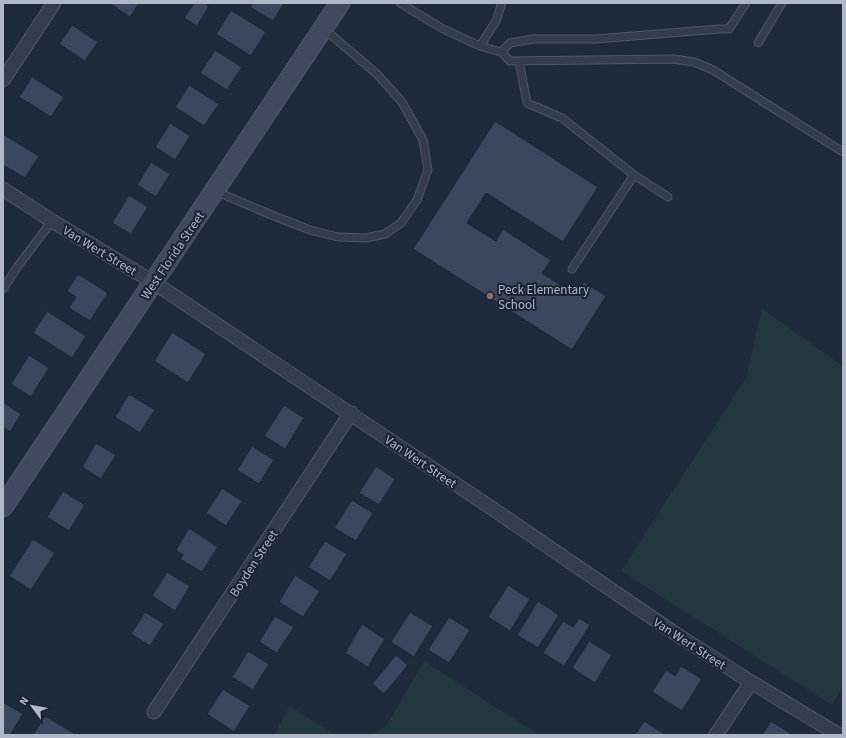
<svg xmlns="http://www.w3.org/2000/svg" width="846" height="738" font-family="'Source Sans 3',sans-serif">
  <style>
    .green { fill: #22383e }
    .building { fill: #3c465e; stroke: #1c2334 }
    .lines { fill: none; stroke-linecap: round; stroke-linejoin: round }
    .service-casing { stroke: #4f5768; stroke-width: 9 }
    .minor-casing { stroke: #4f5768; stroke-width: 15 }
    .secondary-casing { stroke: #4f5768; stroke-width: 21 }
    .service { stroke: #343c4d; stroke-width: 7 }
    .minor { stroke: #343c4d; stroke-width: 13 }
    .secondary { stroke: #424a61; stroke-width: 19 }
    .education-dot { fill: #8d6e63; stroke: #1a2132; stroke-width: 1.5 }
    .labels { text-anchor: middle; stroke-width: 4; stroke-linejoin: round; paint-order: stroke }
    .street-label { font-size: 13px; fill: #afb7c9; stroke: #1a2132 }
    .poi-label { font-size: 13px; fill: #afb7c9; stroke: #1a2132; text-anchor: start }
  </style>
  <rect width="100%" height="100%" fill="#202a3d"/>
  <path class="green" d="M762 309 843 366V687L832 705 621 571 746 378Z
    M424 661 539 735H367L385 728Z
    M290 706 335 735H274Z"/>
  <path class="building" d="M109 3H139L130 17Z
    M194 3H205L209 6 197 26 184 18Z
    M253 3H284L273 21 250 7Z
    M231 10 266 32 251 56 216 34Z
    M72 25 98 42 85 61 59 44Z
    M215 50 242 67 227 90 200 73Z
    M32 77 64 97 51 117 19 97Z
    M189 85 219 104 204 126 175 107Z
    M495 121 598 187 563 242 486 193 467 223 496 241 503 229 551 260 542 273 576 295 584 282 606 296 572 350 413 249Z
    M170 123 190 136 175 160 155 147Z
    M3 134 39 156 25 178 3 165Z
    M151 162 170 174 156 197 137 185Z
    M129 195 148 207 131 234 112 223Z
    M78 274 108 293 90 321 69 308 76 297 67 291Z
    M47 311 86 336 72 358 33 333Z
    M172 332 206 354 188 383 154 361Z
    M29 355 49 368 31 397 11 384Z
    M129 394 155 410 140 433 115 417Z
    M3 402 21 414 10 432 3 427Z
    M284 405 304 418 285 449 264 436Z
    M96 443 116 455 101 479 82 467Z
    M252 446 274 460 259 484 237 470Z
    M376 466 395 479 379 505 359 493Z
    M222 488 242 501 226 526 206 513Z
    M63 491 85 505 69 531 47 517Z
    M352 500 373 513 356 541 334 528Z
    M189 528 218 547 202 572 180 559 183 555 176 550Z
    M33 539 55 553 31 590 9 576Z
    M325 541 347 554 330 581 308 567Z
    M167 572 190 586 175 611 152 596Z
    M295 575 320 591 303 617 279 602Z
    M508 585 530 599 510 631 488 617Z
    M538 601 559 615 538 648 517 635Z
    M145 612 164 624 150 646 131 634Z
    M410 612 433 626 414 657 391 642Z
    M275 616 294 627 277 653 259 642Z
    M449 617 470 630 449 663 428 650Z
    M579 618 590 625 564 666 543 653 563 621 573 627Z
    M362 624 385 639 368 667 345 653Z
    M589 641 612 655 595 683 572 668Z
    M248 651 269 664 253 690 232 677Z
    M396 655 408 665 384 694 372 684Z
    M681 666 702 679 682 711 652 692 666 670 675 676Z
    M223 689 250 706 234 732 207 714Z
    M3 702 23 714 10 735H3Z
    M45 716 77 735H33Z
    M644 721 666 735H635Z
    M771 721 791 734V735H762Z"/>
  <g class="lines">
    <defs>
      <path id="service" d="M400 3 443 29 480 46 496 21 502 3
        M746 3 729 29H719L596 39H533L510 43 501 52 510 61 673 59 694 62 713 70 843 152
        M758 43 782 3
        M480 46 501 52
        M519 61 527 103 562 118 634 175 668 197
        M215 191 274 216 310 230 338 237 366 238 385 234 401 223 417 200 428 170 423 140 402 102 377 74 324 29
        M572 269 634 175
        M3 289 18 266 52 221"/>
      <path id="minor" d="M3 80 54 3
        M3 189 52 221 153 282 490 507 676 634 751 682 839 735
        M154 712 351 413
        M716 735 751 682"/>
      <path id="secondary" d="M3 507 340 3"/>
    </defs>
    <use href="#service" class="service-casing"/>
    <use href="#minor" class="minor-casing"/>
    <use href="#secondary" class="secondary-casing"/>
    <use href="#service" class="service"/>
    <use href="#minor" class="minor"/>
    <use href="#secondary" class="secondary"/>
  </g>
  <circle class="education-dot" cx="490" cy="296" r="4"/>
  <g class="labels">
    <g class="street-label">
      <text transform="translate(100 250) rotate(31)" y="5">Van Wert Street</text>
      <text transform="translate(172 255) rotate(-56)" y="5">West Florida Street</text>
      <text transform="translate(421 461) rotate(34)" y="5">Van Wert Street</text>
      <text transform="translate(253 563) rotate(-57)" y="5">Boyden Street</text>
      <text transform="translate(690 643) rotate(33)" y="5">Van Wert Street</text>
    </g>
    <g class="poi-label">
      <text x="498" y="294">Peck Elementary<tspan x="498" dy="15">School</tspan></text>
    </g>
  </g>
  <rect width="846" height="738" fill="none" stroke="#afb7c9" stroke-width="8"/>
  <g transform="translate(32 706) rotate(302)" stroke="#1a2132" stroke-width="3" paint-order="stroke">
  <path d="M0-3L7 15L0 10L-7 15Z" fill="#afb7c9"/>
  <text y="-6" font-size="11" font-weight="bold" text-anchor="middle" fill="#afb7c9">N</text>
  </g>
</svg>
